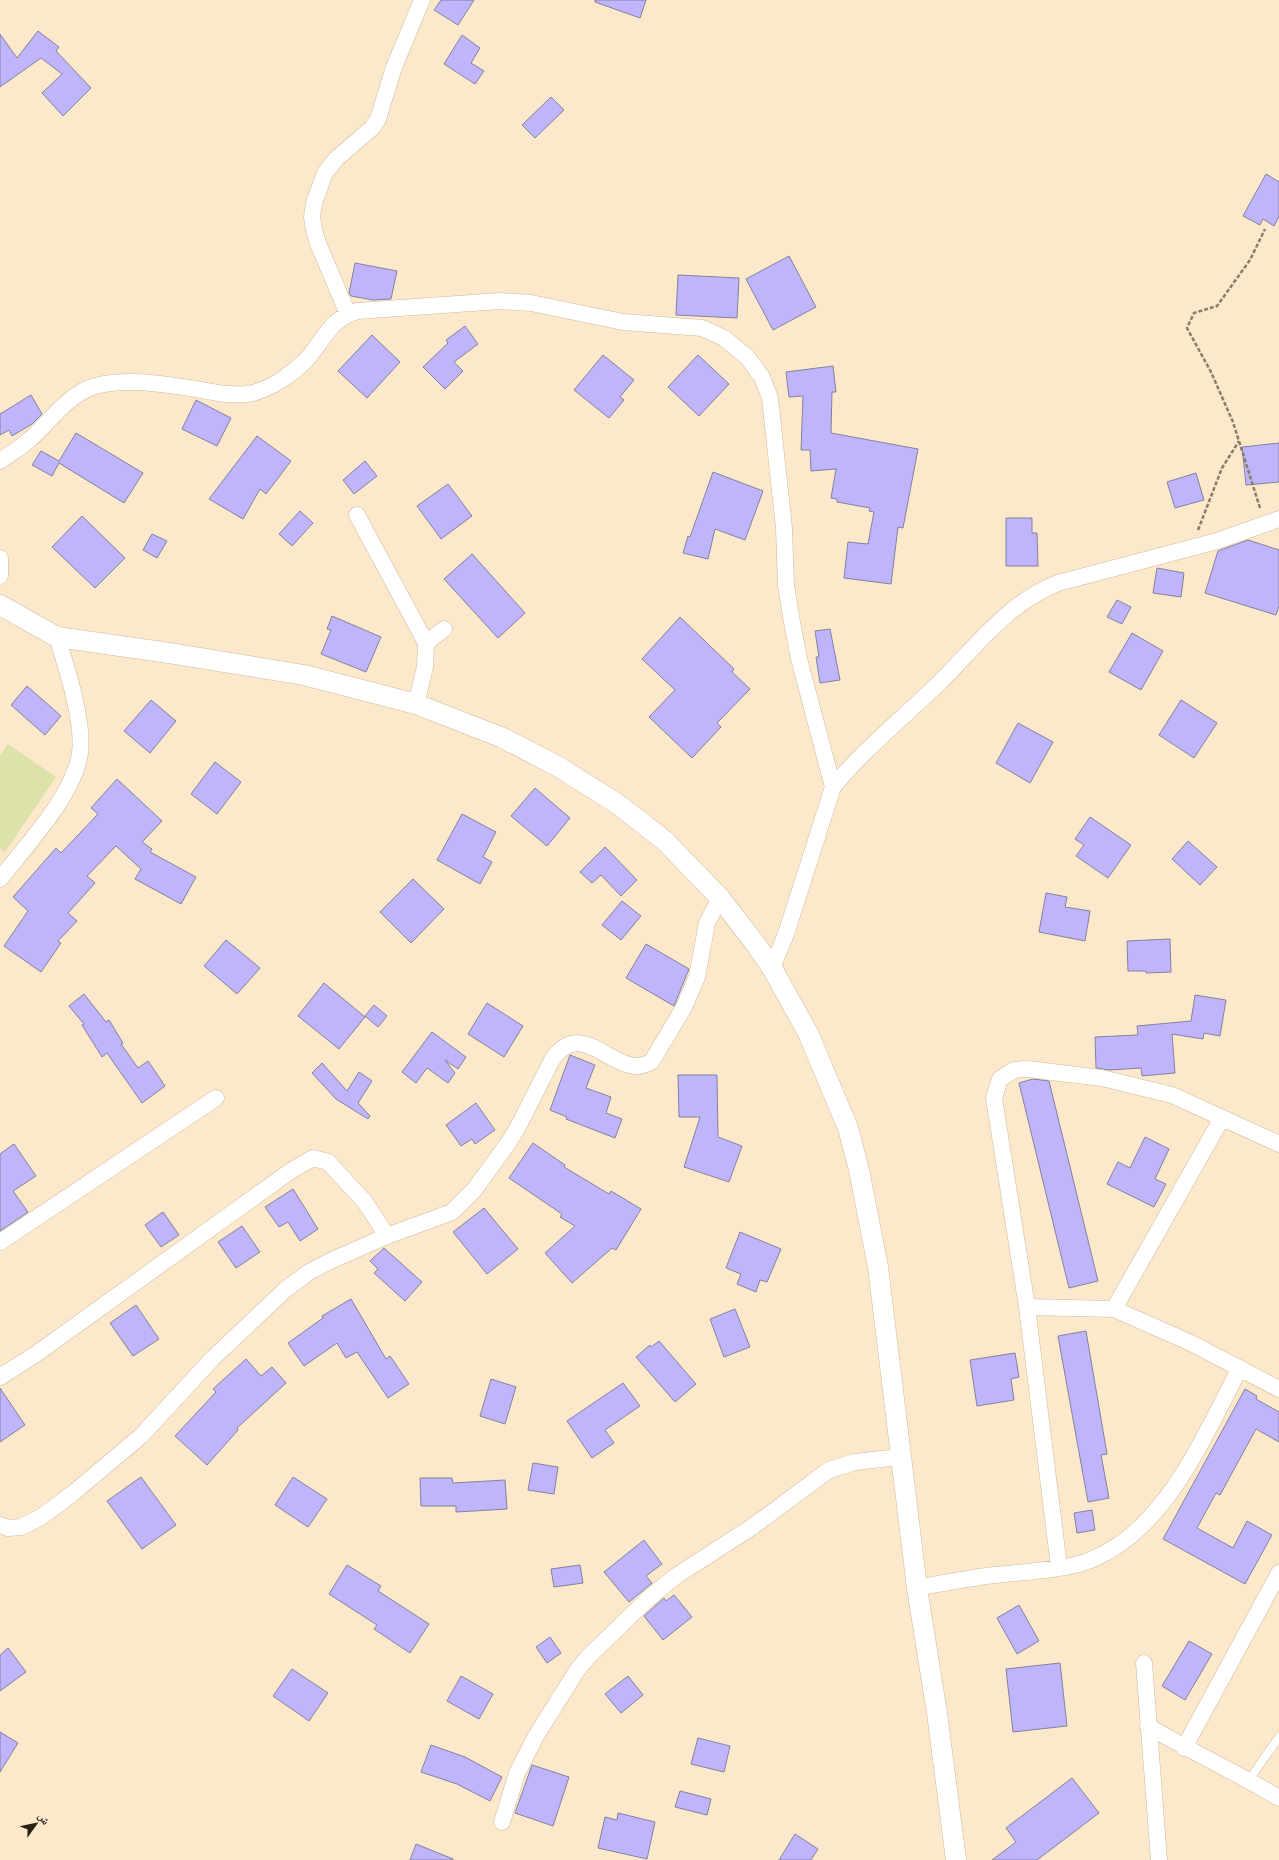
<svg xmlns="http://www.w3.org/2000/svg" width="1279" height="1860" font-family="Raleway,'Noto Naskh Arabic',sans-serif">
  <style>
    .green { fill: #dde2a9 }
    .building { fill: #bfb5fd; stroke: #84819e }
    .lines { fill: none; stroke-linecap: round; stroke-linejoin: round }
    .service-casing { stroke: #cdba9e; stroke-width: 9 }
    .minor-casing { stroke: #cdba9e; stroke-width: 17 }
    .tertiary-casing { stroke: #cdba9e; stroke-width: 21 }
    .path { stroke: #897c69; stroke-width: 2.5; stroke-dasharray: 4 2; stroke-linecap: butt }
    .service { stroke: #fff; stroke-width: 8 }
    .minor { stroke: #fff; stroke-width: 16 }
    .tertiary { stroke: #fff; stroke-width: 20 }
  </style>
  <rect width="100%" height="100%" fill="#fce8cb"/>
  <path class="green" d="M8 744 56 777 5 852 0 849V756Z"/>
  <path class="building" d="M441 0H474L458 25 434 10Z
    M595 0H646L640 18 595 2Z
    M38 31 59 47 56 51 91 88 63 116 42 93 62 74 41 58 0 87V34L17 58Z
    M462 35 480 48 471 63 484 71 475 84 444 64Z
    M551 97 564 110 535 138 522 125Z
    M1266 174 1279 182V217L1274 226 1263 219 1260 225 1243 216Z
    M789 256 816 307 773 330 746 279Z
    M355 263 397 271 391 299 373 300 351 296 349 293Z
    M678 275 739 278 737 318 676 315Z
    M465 326 478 344 454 362 463 371 445 389 423 367 448 343 446 340Z
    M372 335 400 362 367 398 338 371Z
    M603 355 634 380 620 397 624 400 609 418 574 390Z
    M698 355 729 384 699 416 668 387Z
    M833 366 836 392H832L831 433 918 449 903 528 898 527 891 584 844 578 848 542 868 544 874 512 869 511 870 508 837 502V499L831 498 836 469 811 471 810 450H801L803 396 789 397 786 372Z
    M31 395 42 414 32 424 12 436 9 430 0 435V414Z
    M196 400 231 418 217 446 182 429Z
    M76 433 143 473 124 503 59 463 52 476 32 465 41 451 59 461Z
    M257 436 291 461 266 494 260 489 243 519 209 499Z
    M1279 443V482L1246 485 1242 447Z
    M365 461 377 476 354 494 343 480Z
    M713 472 763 491 745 540 715 529 708 559 683 553 688 536 690 537Z
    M1196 473 1204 500 1175 508 1167 482Z
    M448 484 472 516 441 539 417 506Z
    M300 511 313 523 292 546 279 534Z
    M82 516 125 558 95 588 52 547Z
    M1006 518H1032V533H1037L1038 566H1006Z
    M152 534 167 541 157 558 143 550Z
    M1248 540 1279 550V606L1276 615 1205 593 1218 551Z
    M472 554 525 613 498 638 444 579Z
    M1157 568 1184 573 1181 597 1153 593Z
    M1117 600 1131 607 1122 624 1107 617Z
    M332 616 381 637 366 672 321 654 331 630 327 629Z
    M680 617 734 669 732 672 750 689 717 723 721 727 692 758 649 717 675 690 642 659Z
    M830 629 840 680 820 683 816 657H819L815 631Z
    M1132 633 1163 651 1141 690 1109 672Z
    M27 686 61 716 45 735 11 705Z
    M151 700 176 721 150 753 124 731Z
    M1181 700 1217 723 1194 758 1159 735Z
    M1018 723 1053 742 1030 783 996 763Z
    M215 762 241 782 217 814 191 794Z
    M117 779 162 821 142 842 152 849 150 852 196 877 181 904 135 879 141 869 116 846 87 876 95 883 68 913 77 921 58 941 61 943 41 972 4 946 28 911 13 897 56 848 61 853 98 814 91 808Z
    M535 788 570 818 547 846 511 816Z
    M462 814 496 832 483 857 492 862 480 884 437 860Z
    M1090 817 1131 845 1108 878 1076 856 1084 845 1075 839Z
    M1188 841 1217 867 1200 885 1172 859Z
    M605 847 637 880 621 896 601 875 592 883 580 872Z
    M413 879 444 909 411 943 380 912Z
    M1046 893 1067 897 1065 907 1090 911 1085 941 1039 932Z
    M622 901 641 916 621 940 602 925Z
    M1170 939 1171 972 1146 973V971H1128L1127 941Z
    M226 940 260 968 237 994 204 966Z
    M646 944 689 969 674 1006 626 978Z
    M324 983 365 1017 339 1049 298 1016Z
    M84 994 106 1022 109 1020 123 1043 121 1044 138 1068 148 1061 165 1086 142 1103 107 1053 102 1057 82 1025 84 1024 69 1006Z
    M1195 995 1226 1000 1220 1036 1204 1033 1203 1039 1172 1034 1175 1073 1142 1076 1141 1068 1109 1070 1096 1068 1095 1037 1138 1035 1137 1026 1191 1021Z
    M487 1003 523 1026 504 1057 468 1034Z
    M374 1005 387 1016 378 1027 365 1016Z
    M432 1032 466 1057 458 1069 445 1060 455 1073 448 1083 427 1068 416 1083 402 1072Z
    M570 1055 595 1065 586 1088 611 1097 606 1113 622 1119 615 1138 566 1119 567 1117 550 1110Z
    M322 1063 347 1091 359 1072 372 1081 358 1103 370 1116 368 1119 336 1099 312 1073Z
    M678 1075H717L718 1137 742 1146 729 1182 684 1167 700 1117H679Z
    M1033 1079 1049 1081 1098 1281 1069 1288 1019 1083Z
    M476 1103 495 1130 475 1144 472 1139 461 1146 446 1125Z
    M1145 1137 1169 1149 1155 1179 1166 1184 1154 1207 1107 1184 1118 1162 1130 1168Z
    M533 1143 565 1165 564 1167 609 1194 611 1191 641 1209 616 1250 612 1248 572 1283 545 1253 575 1226 560 1217 562 1214 509 1178Z
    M14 1144 36 1176 13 1191 28 1212 0 1231V1154Z
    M293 1189 318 1229 300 1241 288 1222 279 1227 265 1207Z
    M484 1208 518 1249 487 1274 453 1232Z
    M163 1212 179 1235 161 1247 145 1225Z
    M242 1226 260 1252 236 1268 218 1242Z
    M740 1232 781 1249 767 1282 760 1280 756 1292 737 1284 741 1274 726 1268Z
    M384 1248 422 1282 405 1301 374 1273 378 1269 370 1261Z
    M351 1299 386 1359 390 1356 409 1384 388 1398 357 1352 346 1358 337 1343 304 1366 288 1343 323 1318 322 1316Z
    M136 1305 159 1339 133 1356 110 1323Z
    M735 1309 750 1347 724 1357 710 1319Z
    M1086 1331 1107 1454 1101 1455 1109 1498 1088 1502 1058 1336Z
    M659 1341 696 1384 675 1402 636 1357 650 1345 651 1347Z
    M1015 1353 1019 1377 1011 1379 1014 1400 977 1406 970 1360Z
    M246 1359 261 1376 272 1367 286 1383 237 1428 238 1430 207 1465 175 1436 216 1392 213 1389Z
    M491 1379 516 1387 505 1424 480 1416Z
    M623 1383 640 1406 605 1430 614 1443 592 1458 567 1421Z
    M0 1388 25 1425 0 1442Z
    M1245 1389 1257 1396 1256 1399 1279 1412V1442L1256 1429 1220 1495 1216 1493 1197 1528 1233 1548 1247 1521 1272 1535 1245 1584 1163 1539Z
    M533 1463 558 1467 554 1494 528 1490Z
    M141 1477 176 1525 142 1549 107 1501Z
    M293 1477 327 1499 308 1527 275 1505Z
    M420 1478H452L453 1483 505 1480 507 1509 456 1512V1506H421Z
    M1092 1510 1095 1530 1077 1533 1074 1513Z
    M644 1540 662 1564 646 1576 652 1583 629 1602 604 1572Z
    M347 1565 381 1586 378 1591 429 1624 410 1653 374 1629 377 1625 329 1594Z
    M580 1565 583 1583 554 1587 551 1569Z
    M674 1595 692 1617 663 1640 644 1616 664 1598 666 1601Z
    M1019 1605 1039 1641 1017 1654 997 1618Z
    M550 1637 561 1653 547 1663 536 1647Z
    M1189 1641 1212 1654 1185 1700 1162 1686Z
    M8 1648 26 1672 0 1691V1655Z
    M1060 1663 1067 1726 1013 1732 1006 1669Z
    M292 1669 328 1693 309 1721 273 1696Z
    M461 1676 493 1694 479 1719 447 1701Z
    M628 1676 643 1695 621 1713 605 1694Z
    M0 1732 18 1743 0 1772Z
    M698 1738 730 1746 724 1772 691 1764Z
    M431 1745 465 1757 502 1777 490 1801 457 1784 421 1772Z
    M532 1765 569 1777 553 1826 515 1813Z
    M1072 1778 1099 1813 1037 1860H992L1016 1842 1006 1828Z
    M680 1791 711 1799 707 1815 675 1807Z
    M618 1813 655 1822 647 1859 598 1848 605 1817 617 1820Z
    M795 1834 818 1849 811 1860H779Z
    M416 1844 453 1859V1860H410Z"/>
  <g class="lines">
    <defs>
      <path id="service" d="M1249 1780 1279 1737"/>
      <path id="minor" d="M348 314 319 246 314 230 312 217 314 203 325 173 336 159 372 128 378 119 394 67 422 0
        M0 461C10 454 20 448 29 440 48 424 61 403 83 391 112 375 163 384 196 389 214 392 234 397 253 393 272 388 292 374 306 360 324 340 330 319 357 311L500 301 531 303 623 322 702 328 724 338 747 357 762 377 770 398 784 528 786 585 792 622 799 659 833 787
        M357 515 426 643
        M0 558V576
        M416 704 425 667 426 643 444 629
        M0 879C26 846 74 795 80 753 84 721 67 669 57 637
        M772 968 786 934 833 787C864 749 903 718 938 684 975 648 1008 602 1058 583L1217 541 1279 519
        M0 1242 216 1098
        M1027 1307 1114 1309 1191 1343 1279 1389
        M1114 1309 1222 1118
        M0 1377 36 1354 292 1170 313 1158 328 1162 365 1202 387 1236
        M0 1525 8 1528 21 1527 41 1517 72 1494 141 1436 213 1358 285 1290 309 1272 330 1261 387 1236 452 1212 474 1190 509 1142 519 1125 552 1060C584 1012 618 1085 652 1061L683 1009 697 977 707 923 720 898
        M1059 1567 1027 1307 994 1098 1000 1079 1014 1070 1027 1069 1102 1078 1172 1095 1279 1144
        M917 1588C943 1583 968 1578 995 1575 1022 1572 1052 1571 1079 1564 1163 1539 1202 1439 1240 1368
        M1144 1663 1159 1860
        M1148 1726C1191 1752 1236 1772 1279 1798
        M1184 1748 1279 1573
        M502 1822 517 1773 536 1736 576 1672 587 1658 649 1598 676 1576 752 1527 829 1470 855 1462 900 1457"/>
      <path id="tertiary" d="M0 605 57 637 169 653 304 675 416 704 503 738 559 767 619 805 665 841 720 898 757 946 772 968 808 1033 848 1128 859 1170 878 1267 917 1588 937 1713 956 1860"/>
    </defs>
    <use href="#service" class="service-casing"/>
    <use href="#minor" class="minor-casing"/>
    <use href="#tertiary" class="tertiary-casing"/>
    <path class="path" d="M1260 508 1233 422 1211 372 1187 328 1194 313 1217 306 1250 260 1265 229
      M1198 530 1222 468 1239 441"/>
    <use href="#service" class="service"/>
    <use href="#minor" class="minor"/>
    <use href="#tertiary" class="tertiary"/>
  </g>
  <g transform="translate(36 1824) rotate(57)" stroke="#fce8cb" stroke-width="3" paint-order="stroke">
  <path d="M0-3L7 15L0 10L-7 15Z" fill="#292217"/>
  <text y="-6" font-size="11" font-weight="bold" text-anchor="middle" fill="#292217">ش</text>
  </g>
</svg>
